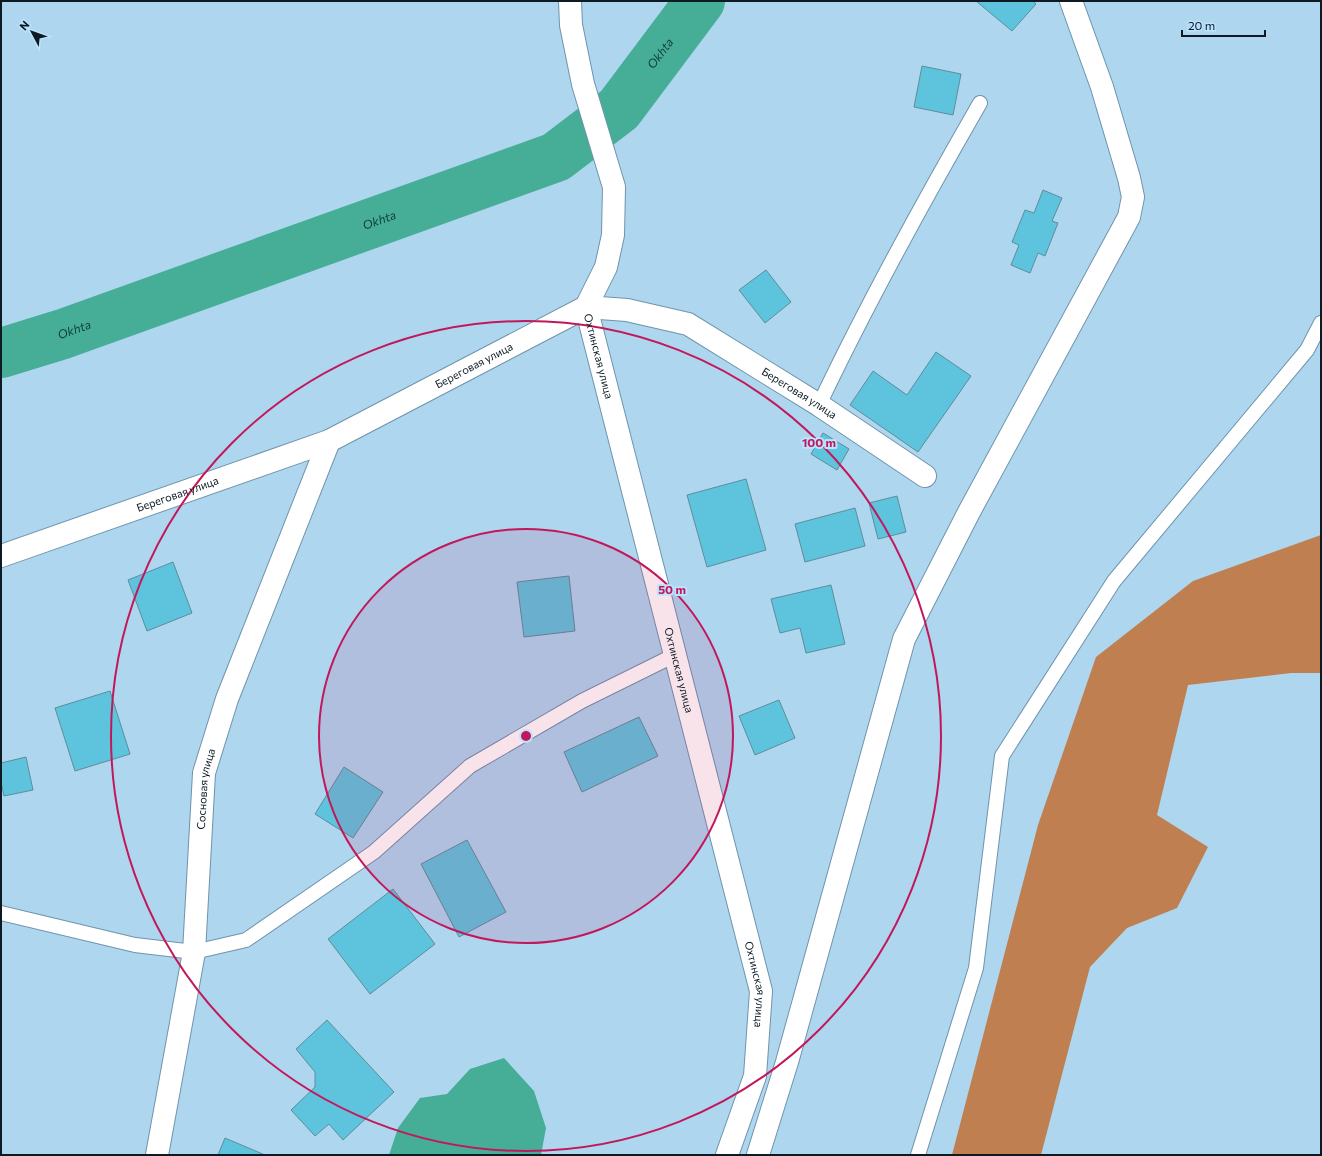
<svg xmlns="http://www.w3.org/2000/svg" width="1322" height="1156" font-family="Commissioner,sans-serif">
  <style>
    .forest { fill: #bf7f50 }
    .water { fill: #46ad97 }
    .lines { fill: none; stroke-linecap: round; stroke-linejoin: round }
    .river { stroke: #46ad97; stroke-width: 50 }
    .building { fill: #5ec4dd; stroke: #5d8d99 }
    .service-casing { stroke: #6f94ac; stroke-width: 16 }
    .minor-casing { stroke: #6f94ac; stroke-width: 24 }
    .service { stroke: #fff; stroke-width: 14 }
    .minor { stroke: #fff; stroke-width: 22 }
    .ring { fill: none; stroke: #c2185b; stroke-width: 2 }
    .labels { text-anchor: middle; stroke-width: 4; stroke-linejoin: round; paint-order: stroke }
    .street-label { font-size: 11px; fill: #0b1a23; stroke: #bbe3fd }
    .water-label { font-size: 12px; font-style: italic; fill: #103e35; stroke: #bbe3fd }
    .centre { fill: #c2185b; stroke: #bbe3fd; stroke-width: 2 }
    .ring-label { font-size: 12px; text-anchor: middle; font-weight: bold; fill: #c2185b; stroke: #bbe3fd; stroke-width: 4; stroke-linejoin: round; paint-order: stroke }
  </style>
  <rect width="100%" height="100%" fill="#aed6ef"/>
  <path class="forest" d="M1321 535V673H1291L1188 685 1157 815 1208 847 1177 908 1127 928 1090 967 1041 1155H952L1038 825 1096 657 1193 581Z"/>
  <path class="water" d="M504 1058 534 1091 546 1128 541 1155H389L398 1128 420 1098 447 1094 470 1069Z"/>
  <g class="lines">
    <path class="river" id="s1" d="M1 353 63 334 556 157 619 109 700 1"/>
  </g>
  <path class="building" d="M976 1H1033L1036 4 1012 31Z
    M922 66 961 74 953 115 914 107Z
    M1043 190 1062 198 1052 221 1058 223 1045 256 1038 253 1030 273 1011 265 1019 245 1012 242 1025 210 1034 213Z
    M766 270 791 302 765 323 739 290Z
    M936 352 971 376 918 452 850 405 873 371 907 395Z
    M823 433 849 449 837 470 811 454Z
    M746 479 766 550 707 567 687 495Z
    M897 496 906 532 878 539 869 503Z
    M855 508 865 546 805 562 795 524Z
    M173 562 192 613 147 631 128 580Z
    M569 576 575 631 524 637 517 582Z
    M831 585 845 644 806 653 800 628 780 633 771 599Z
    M110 691 130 754 75 771 55 708Z
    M779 700 795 738 755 755 739 716Z
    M639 717 658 756 582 792 564 752Z
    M26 757 33 790 4 796 1 782V763Z
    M344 767 383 792 353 838 315 814Z
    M467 840 506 912 459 937 421 864Z
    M393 889 435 944 370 994 328 939Z
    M327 1020 394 1092 343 1140 329 1124 315 1136 291 1110 315 1087V1072L296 1049Z
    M225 1138 265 1155H218Z"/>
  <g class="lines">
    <defs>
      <path id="service" d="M819 405C868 302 923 202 980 103
        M1 913 135 945 194 952 246 940 374 852 470 766 582 701 675 655
        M918 1155 976 968 1002 756 1114 581 1307 350 1321 323"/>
      <g id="minor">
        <path id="s2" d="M570 1 571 25 583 84 614 187 613 235 606 267 586 307 761 991 755 1076 727 1155"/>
        <path id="s3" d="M1 556 329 441 586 307 627 310 688 324 819 405 925 476"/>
        <path id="s4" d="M157 1155 194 952 204 773 227 699 329 441"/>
        <path d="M758 1155 787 1062 904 639 969 512 1129 217 1133 197 1129 178 1102 87 1071 1"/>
      </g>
    </defs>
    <use href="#service" class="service-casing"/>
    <use href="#minor" class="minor-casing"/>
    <use href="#service" class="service"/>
    <use href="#minor" class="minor"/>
  </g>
  <circle cx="526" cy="736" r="207" fill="#c2185b" fill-opacity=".12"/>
  <g class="ring">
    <circle cx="526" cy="736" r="207"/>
    <circle cx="526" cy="736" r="415"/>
  </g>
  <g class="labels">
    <g class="street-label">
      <text dy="4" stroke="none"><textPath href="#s2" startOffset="368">Охтинская улица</textPath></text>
      <text dy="4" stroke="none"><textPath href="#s3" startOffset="511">Береговая улица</textPath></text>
      <text dy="4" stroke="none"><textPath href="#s3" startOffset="872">Береговая улица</textPath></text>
      <text dy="4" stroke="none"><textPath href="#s3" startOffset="187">Береговая улица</textPath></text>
      <text dy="4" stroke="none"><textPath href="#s2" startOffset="692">Охтинская улица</textPath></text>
      <text dy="4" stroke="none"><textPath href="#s4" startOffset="370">Сосновая улица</textPath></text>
      <text dy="4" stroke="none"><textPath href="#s2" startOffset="1016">Охтинская улица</textPath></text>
    </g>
    <g class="water-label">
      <text dy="4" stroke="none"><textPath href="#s1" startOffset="737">Okhta</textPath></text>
      <text dy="4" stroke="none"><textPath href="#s1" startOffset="401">Okhta</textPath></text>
      <text dy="4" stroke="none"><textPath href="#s1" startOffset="77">Okhta</textPath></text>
    </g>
  </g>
  <circle cx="526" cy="736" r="6" class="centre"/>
  <g class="ring-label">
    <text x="819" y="447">100 m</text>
    <text x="672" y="594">50 m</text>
  </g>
  <rect width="1322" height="1156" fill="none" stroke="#0b1a23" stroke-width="4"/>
  <g transform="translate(32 32) rotate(311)" stroke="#bbe3fd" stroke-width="3" paint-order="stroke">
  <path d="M0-3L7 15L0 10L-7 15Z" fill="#0b1a23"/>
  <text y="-6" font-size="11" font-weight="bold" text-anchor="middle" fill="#0b1a23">N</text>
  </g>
  <path d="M1182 30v6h83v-6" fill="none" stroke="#0b1a23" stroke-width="2"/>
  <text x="1188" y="30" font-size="12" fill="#0b1a23" stroke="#bbe3fd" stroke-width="3" paint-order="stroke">20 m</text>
</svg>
